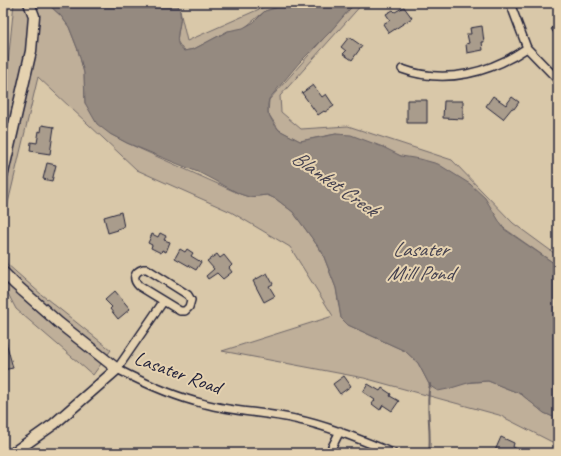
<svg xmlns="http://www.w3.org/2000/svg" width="561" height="456" font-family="Caveat,sans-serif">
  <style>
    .green { fill: #bfaf99; stroke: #70686a }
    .water { fill: #958a80; stroke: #676064 }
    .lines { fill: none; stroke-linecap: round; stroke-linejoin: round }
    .stream { stroke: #676064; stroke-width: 2 }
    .building { fill: #a99c8c; stroke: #22223b }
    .street-casing { stroke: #22223b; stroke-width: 10 }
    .secondary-casing { stroke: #22223b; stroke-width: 13 }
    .street { stroke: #e5d2b0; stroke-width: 7 }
    .secondary { stroke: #e5d2b0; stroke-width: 10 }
    .labels { text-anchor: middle; stroke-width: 4; stroke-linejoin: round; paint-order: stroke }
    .street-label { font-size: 20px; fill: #22223b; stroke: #e5d2b0 }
    .water-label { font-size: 21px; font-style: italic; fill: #444150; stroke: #e5d2b0 }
  </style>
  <rect width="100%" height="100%" fill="#d9c8a9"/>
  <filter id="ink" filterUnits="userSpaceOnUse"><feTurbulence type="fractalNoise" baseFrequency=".025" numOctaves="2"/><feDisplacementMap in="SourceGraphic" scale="8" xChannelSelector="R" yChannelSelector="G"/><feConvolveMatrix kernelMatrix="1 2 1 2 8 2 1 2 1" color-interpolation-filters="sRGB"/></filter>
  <g filter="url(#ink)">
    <path class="green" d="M14 3H47L61 16 69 27 78 50 84 73 85 103 110 134 127 143 240 194 249 197 267 195 276 199 293 212 322 252 336 288 341 318 348 325 405 351 418 363 430 386 488 381 521 394 544 413 558 419V445L499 415 364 378 222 351 333 316 290 247 231 212 137 170 38 77 3 224V114Z
      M273 3H292L265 11 243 29 228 31 194 49 184 51 177 41 180 22V11L187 41Z
      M355 3H363L280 96 281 112 301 129 348 126 452 160 513 223 558 256V266L401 156 336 134 300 141 279 130 268 113 269 100Z
      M3 246 7 264 42 295 111 350 93 375 16 309 3 284Z"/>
    <path class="water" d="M47 3H177C180 9 181 15 180 22 179 32 173 44 184 51L194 49 228 31 243 28 254 22 265 11 292 3H355L329 33 299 63 269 99 268 104V113L274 124 279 130 300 141 336 134 351 135 383 147 401 156 420 159 438 164 470 184 485 198 504 229 558 266V419L544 413 521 394 488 381 471 382 448 389 438 391 430 386 418 363 405 351 348 325 341 318 336 288 322 252 293 212 276 199 267 195 249 197 240 194 200 173 127 143 110 134 97 124 85 103 84 73 78 50 69 27 61 16Z"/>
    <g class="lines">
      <path class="stream" d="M429 453C432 430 425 407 430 384"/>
    </g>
    <path class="building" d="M404 7 412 18 389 33 383 24 390 20 386 14 393 10 395 12Z
      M558 24V39L551 29Z
      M482 26 484 42H482L483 50 467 53 466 44 469 43 467 34H471L470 28Z
      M349 37 362 46 352 60 343 54 346 51 341 47Z
      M313 85 322 97 326 94 334 106 325 112 324 111 318 115 302 93Z
      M493 96 506 105 512 97 519 102 514 109 512 108 503 119 486 106Z
      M407 100H427V123H407Z
      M444 101H463V119L443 118Z
      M42 125 54 127 50 154 30 151 31 142 37 143 39 131 41 132Z
      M47 163 56 165 52 181 43 179Z
      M121 212 124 227 117 229 118 230 108 233 104 217Z
      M160 233 166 236 164 240 170 242 166 252 162 250 161 253 151 248 152 245 148 243 152 234 158 237Z
      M180 249 185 252 187 249 193 253 191 256 201 262 196 270 175 258Z
      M217 254 220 258 224 255 232 265 229 268 232 272 223 279 217 273 208 279 206 276 214 269 207 261Z
      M267 273 273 284 269 286 275 296 264 302 253 281Z
      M115 291 130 309 118 319 110 309 112 307 105 300Z
      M3 338H5L13 368 3 370Z
      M344 376 351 386 340 394 333 384Z
      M368 384 380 391 382 388 391 394 390 396 399 401 392 411 383 405 380 410 372 404 375 400 363 392Z
      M501 437 514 443 513 447 527 453H494Z"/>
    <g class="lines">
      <defs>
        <path id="street" d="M510 3 527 48 558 80
          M402 69C445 85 490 73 527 48
          M143 269H147L188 295 191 300 189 307 185 311H180L139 286C132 279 134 272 143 269Z
          M163 302 117 369C144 383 175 397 205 404 234 412 265 412 295 419 329 426 361 440 393 453
          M329 453 340 431"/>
        <path id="secondary" d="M3 173 31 51 34 16 29 3
          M3 272 15 284 59 323 117 369 54 424 13 453"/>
      </defs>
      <use href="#street" class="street-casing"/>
      <use href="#secondary" class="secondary-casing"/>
      <use href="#street" class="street"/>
      <use href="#secondary" class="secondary"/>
    </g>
  </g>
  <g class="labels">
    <g class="street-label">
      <text transform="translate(178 372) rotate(20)" y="7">Lasater Road</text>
    </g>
    <g class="water-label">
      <text transform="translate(335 183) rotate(35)" y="7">Blanket Creek</text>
      <text x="420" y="256">Lasater<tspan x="420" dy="24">Mill Pond</tspan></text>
    </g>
  </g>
  <rect width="561" height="456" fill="none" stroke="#e5d2b0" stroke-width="16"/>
  <rect x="8" y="8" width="545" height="440" fill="none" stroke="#22223b" stroke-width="1.5" filter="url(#ink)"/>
</svg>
